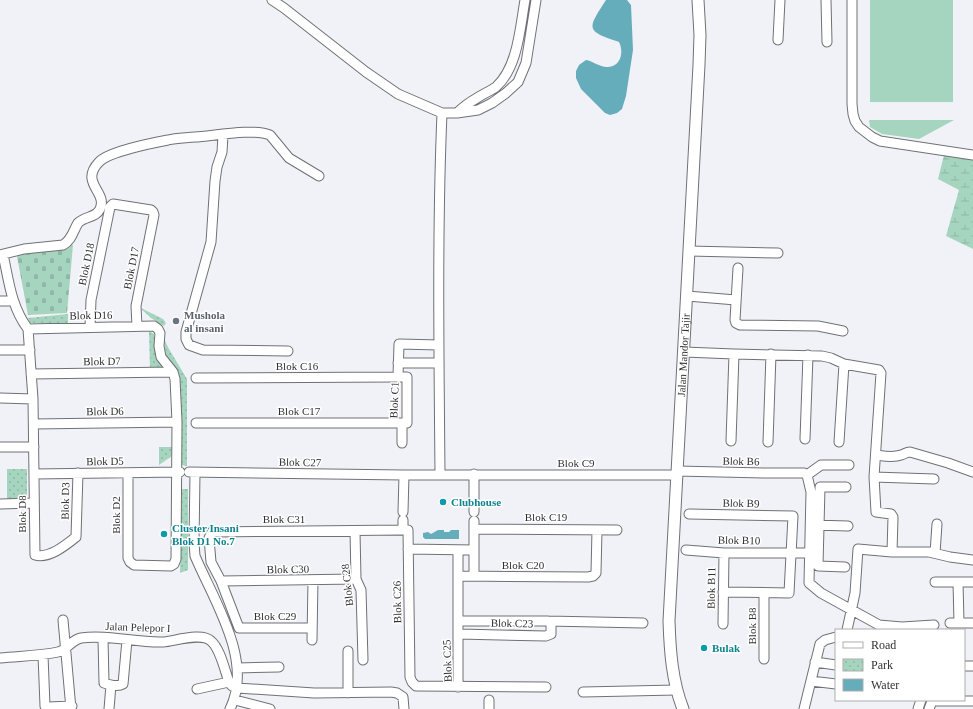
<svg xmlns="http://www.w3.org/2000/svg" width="973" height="709" font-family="'Times New Roman',serif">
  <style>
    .green { fill: #a6d5bf }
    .wetland { fill: url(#wetland-marsh) }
    .cemetery { fill: url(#cemetery-stones) }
    .park { fill: url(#park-dots) }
    .water { fill: #66adbb }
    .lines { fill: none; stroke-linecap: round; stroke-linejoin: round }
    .minor-casing { stroke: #707175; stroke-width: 11 }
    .tertiary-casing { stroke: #707175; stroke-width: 13 }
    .minor { stroke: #fff; stroke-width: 9 }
    .tertiary { stroke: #fff; stroke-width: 11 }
    .worship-dot { fill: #6b7280; stroke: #fff; stroke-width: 1.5 }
    .culture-dot { fill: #0f9aa8; stroke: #fff; stroke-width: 1.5 }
    .labels { text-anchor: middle; stroke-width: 3; stroke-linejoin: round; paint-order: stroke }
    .street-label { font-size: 11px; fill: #313133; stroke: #fff }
    .worship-label { font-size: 11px; font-weight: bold; fill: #5b616d; stroke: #fff; text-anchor: start }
    .culture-label { font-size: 11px; font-weight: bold; fill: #0d838f; stroke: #fff; text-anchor: start }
  </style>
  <defs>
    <pattern id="wetland-marsh" width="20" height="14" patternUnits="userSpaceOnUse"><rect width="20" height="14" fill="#a6d5bf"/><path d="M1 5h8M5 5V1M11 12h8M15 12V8" fill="none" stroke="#8fb7a5"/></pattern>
    <pattern id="cemetery-stones" width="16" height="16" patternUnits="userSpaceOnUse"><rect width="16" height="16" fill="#a6d5bf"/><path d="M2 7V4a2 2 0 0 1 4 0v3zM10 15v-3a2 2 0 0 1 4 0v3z" fill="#8fb7a5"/></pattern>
    <pattern id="park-dots" width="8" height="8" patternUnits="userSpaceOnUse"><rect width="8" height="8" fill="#a6d5bf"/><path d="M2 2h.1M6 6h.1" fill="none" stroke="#8fb7a5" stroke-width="1.8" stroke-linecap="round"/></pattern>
  </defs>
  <rect width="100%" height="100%" fill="#f1f2f7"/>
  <path class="green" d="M870 0H953V102H870Z
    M869 120H954L919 139 882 134 870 127Z"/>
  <path class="wetland" d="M944 155 973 156V249L946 236 959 190 938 179Z"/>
  <path class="cemetery" d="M50 243 73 245 67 313 28 315 15 246Z"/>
  <path class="park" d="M139 307 163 319 166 323 164 326 151 318Z
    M68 314V323H29L28 318Z
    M149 331 154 334 157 355 164 369H150Z
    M164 339 169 349 187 379V466L181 465 179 378 166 355Z
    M159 447H172V456L159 465Z
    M7 469H27V499L7 500Z
    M182 489H188V570L180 573Z"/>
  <path class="water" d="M606 0H627L631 5 633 50 626 96 622 109 617 113 610 115 605 113 581 89 576 78V71L579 65 586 60C593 61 601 68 608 67 621 66 624 52 619 42 584 31 588 28 606 0Z
    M438 530H444V532H449L451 530H459V539H425L423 537V533L428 532 431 534Z"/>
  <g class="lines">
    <defs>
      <path id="minor" d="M272 0 284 8 366 72 398 94 442 113H457L478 110 492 103 506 93 518 82 526 63 536 0
        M826 0 827 42
        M852 0V104L853 114 855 121 859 127 872 137 880 141 973 155
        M778 40 780 0
        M457 113C463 107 470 102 477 98 483 94 490 91 496 87 518 67 520 28 525 0
        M223 135 222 152 217 167 215 181 211 242 186 332V339L189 345 203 350 288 351
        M689 251 778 253
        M0 255 24 249 63 245C72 240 73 231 78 223 85 216 96 218 100 209 108 192 79 183 99 162 108 152 152 143 168 140 176 138 186 138 195 137 213 136 254 128 270 135L289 158 319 176
        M4 259C9 283 12 308 28 329L33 399 35 555C49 559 66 545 76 537L78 473
        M738 268 735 320 736 323 740 325 818 326 843 331
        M687 296 736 300
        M0 301H13
        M90 327 91 300 110 207 113 204 151 210 153 212 154 215 136 306 137 326
        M28 329 154 326 158 329 160 333 159 346 161 357 173 372 175 379 177 422 176 559 174 564 171 566 134 565 130 562 128 558V473
        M0 350H30
        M684 352 734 354 822 356 831 358 844 364 879 370 881 373 874 477 934 479
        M398 363H439
        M31 374 173 372
        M196 378 398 377
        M0 398 33 399
        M196 423H402
        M34 424 177 422
        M805 439 808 355
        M731 441 734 354
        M768 442 771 354
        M839 442 844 364
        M402 443V423H407V377H398L399 344 439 345
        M0 447H34
        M876 455C884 456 893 458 901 455 905 454 906 452 910 452L948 463 973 472
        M677 471 766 473H804L807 475 811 492 809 583 821 593 879 625 902 627 934 625
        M189 472 404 475H677
        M195 473 194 543 195 556C214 601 254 661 230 709
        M34 474 180 472
        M440 474C439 354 437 233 442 113
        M807 475 821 465H849
        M874 477 876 512 891 514 893 517 892 552
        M0 504 34 503
        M403 512 404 475
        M474 512V474
        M689 514 793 516 789 593 723 592
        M813 525 848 526
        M474 529 617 530
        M403 530H408L410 677 412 682 416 686 546 687
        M355 531 356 579 361 590 363 660
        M408 549 474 550V521
        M474 550V576
        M686 550 724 553H810
        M935 553 937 524
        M845 567 818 566 820 487H846
        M458 576 588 577 593 576 596 573 597 530
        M221 581 356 579
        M935 582H973
        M63 620 71 709
        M459 621H548L643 623
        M950 623H959L958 582
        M959 623H973
        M723 624 724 553
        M312 628H239L221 581 211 562 209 538 212 532 403 530V520
        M847 630 855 593 858 549 892 552H929L950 557 973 560
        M459 634 546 636 551 634V623L548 621
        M103 638 104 683C109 685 118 687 123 684L127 640
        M312 640 313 580
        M348 651V693
        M43 655 45 706 48 707 72 706
        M0 658C18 656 40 656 58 652 67 650 71 640 81 638 106 634 137 643 163 642 175 641 202 632 211 641 220 648 225 671 229 682L232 686 237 688 314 693 391 692 397 693 403 697 404 709
        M764 659V593
        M815 662 836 665
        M964 666H973
        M237 668 279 667
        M811 681 836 684
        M458 687V550
        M197 689 229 682
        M583 692 676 690
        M235 700 270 709
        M489 700V709
        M109 709 111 685
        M804 709 820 644 825 640 836 637
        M918 709 921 700
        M929 709 932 701H973"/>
      <g id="tertiary">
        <path id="s1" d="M683 709C672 681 670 651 669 621L699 65 700 35 698 0"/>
      </g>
    </defs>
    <use href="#minor" class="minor-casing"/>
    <use href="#tertiary" class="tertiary-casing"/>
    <use href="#minor" class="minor"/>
    <use href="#tertiary" class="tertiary"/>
  </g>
  <circle class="worship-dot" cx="176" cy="321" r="4"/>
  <g class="culture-dot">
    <circle cx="443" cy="502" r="4"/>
    <circle cx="164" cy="534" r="4"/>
    <circle cx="704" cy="648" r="4"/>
  </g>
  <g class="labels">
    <g class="street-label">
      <text transform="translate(86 264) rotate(-78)" y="4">Blok D18</text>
      <text transform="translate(131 268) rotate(-79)" y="4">Blok D17</text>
      <text transform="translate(91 315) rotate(-1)" y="4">Blok D16</text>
      <text dy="4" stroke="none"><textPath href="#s1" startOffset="356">Jalan Mandor Tajir</textPath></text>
      <text transform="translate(102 361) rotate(-1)" y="4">Blok D7</text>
      <text x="297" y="370">Blok C16</text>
      <text transform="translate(394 400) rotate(-88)" y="4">Blok C1</text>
      <text transform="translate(105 411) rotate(-1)" y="4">Blok D6</text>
      <text x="299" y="415">Blok C17</text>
      <text transform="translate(105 461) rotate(-1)" y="4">Blok D5</text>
      <text transform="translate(741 461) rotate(1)" y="4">Blok B6</text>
      <text transform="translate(300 462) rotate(1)" y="4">Blok C27</text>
      <text x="576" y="467">Blok C9</text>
      <text transform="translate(65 501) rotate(-89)" y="4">Blok D3</text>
      <text transform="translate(741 503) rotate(1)" y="4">Blok B9</text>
      <text transform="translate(22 514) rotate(-90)" y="4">Blok D8</text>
      <text transform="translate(116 515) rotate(-90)" y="4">Blok D2</text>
      <text x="546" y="521">Blok C19</text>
      <text x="284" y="523">Blok C31</text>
      <text transform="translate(739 540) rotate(1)" y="4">Blok B10</text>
      <text x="523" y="569">Blok C20</text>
      <text transform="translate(288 569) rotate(-1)" y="4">Blok C30</text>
      <text transform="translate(347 585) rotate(-96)" y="4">Blok C28</text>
      <text transform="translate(711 588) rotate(-89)" y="4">Blok B11</text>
      <text transform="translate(397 602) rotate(-91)" y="4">Blok C26</text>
      <text x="275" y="620">Blok C29</text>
      <text transform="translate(512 623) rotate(1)" y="4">Blok C23</text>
      <text transform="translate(752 626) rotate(-90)" y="4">Blok B8</text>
      <text transform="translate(138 627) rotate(2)" y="4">Jalan Pelepor I</text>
      <text transform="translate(447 661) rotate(-92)" y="4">Blok C25</text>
    </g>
    <g class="worship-label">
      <text x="184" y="319">Mushola<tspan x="184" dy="13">al insani</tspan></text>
    </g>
    <g class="culture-label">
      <text x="451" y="506">Clubhouse</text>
      <text x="172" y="532">Cluster Insani<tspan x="172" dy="13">Blok D1 No.7</tspan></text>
      <text x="712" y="652">Bulak</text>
    </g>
  </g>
  <rect x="835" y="629" width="130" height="72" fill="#ffffff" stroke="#adadad"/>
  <rect x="843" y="642" width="20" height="6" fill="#ffffff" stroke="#adadad"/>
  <text x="871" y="649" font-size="12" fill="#313133">Road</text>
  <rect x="843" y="659" width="20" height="12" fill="url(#park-dots)" stroke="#adadad"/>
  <text x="871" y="669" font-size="12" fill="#313133">Park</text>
  <rect x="843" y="679" width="20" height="12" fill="#66adbb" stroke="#adadad"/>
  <text x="871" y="689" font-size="12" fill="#313133">Water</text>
</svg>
